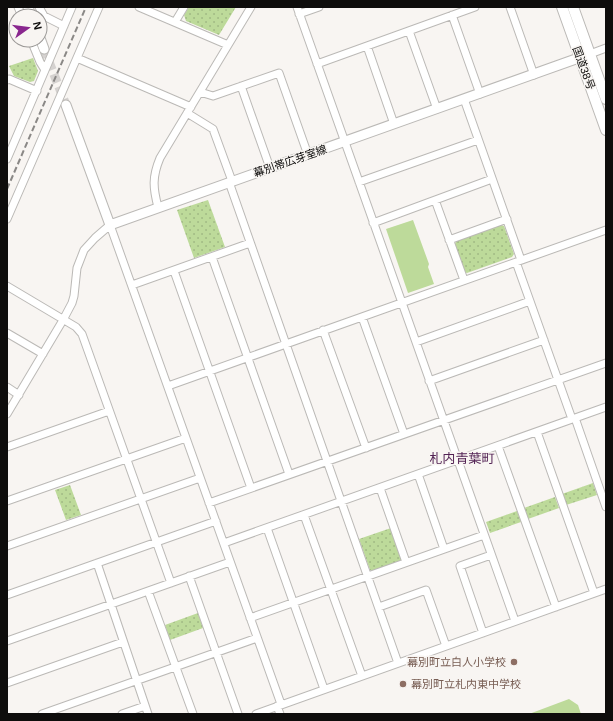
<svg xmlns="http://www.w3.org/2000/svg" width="613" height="721" font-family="Arial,'Noto Sans JP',sans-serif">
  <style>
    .park { fill: url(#park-dots) }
    .pitch { fill: #bdda9a }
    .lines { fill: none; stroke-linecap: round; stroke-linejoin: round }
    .major-tunnel { stroke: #d5d2d0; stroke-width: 9; stroke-dasharray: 9 4.5; stroke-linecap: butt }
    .minor-casing { stroke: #bbb9b6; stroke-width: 9 }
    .major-casing { stroke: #bbb9b6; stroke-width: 11 }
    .highway-casing { stroke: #bbb9b6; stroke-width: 12 }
    .minor { stroke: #fff; stroke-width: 7 }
    .major { stroke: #fff; stroke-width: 9 }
    .highway { stroke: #fff; stroke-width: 10 }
    .rail { stroke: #8a8886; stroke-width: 2; stroke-dasharray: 6 3; stroke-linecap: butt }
    .education-dot { fill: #8d6e63; stroke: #f8f5f2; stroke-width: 1.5 }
    .labels { text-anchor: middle; stroke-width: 3; stroke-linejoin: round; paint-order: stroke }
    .street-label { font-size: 11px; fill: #0e0d0c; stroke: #f8f5f2 }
    .education-label { font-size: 11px; fill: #785e54; stroke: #f8f5f2; text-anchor: end }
    .quarter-label { font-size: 13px; fill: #522254; stroke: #f8f5f2 }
  </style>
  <defs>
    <pattern id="park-dots" width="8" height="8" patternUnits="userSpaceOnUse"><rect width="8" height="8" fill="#bdda9a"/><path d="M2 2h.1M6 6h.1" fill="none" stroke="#a1ba84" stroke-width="1.8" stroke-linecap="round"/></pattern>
  </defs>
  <rect width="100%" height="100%" fill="#f8f5f2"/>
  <path class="park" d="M189 7H236L219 35 186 21 184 15Z
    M33 58 38 71 34 81 30 82 14 76 9 66Z
    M208 200 225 247 194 258 177 210Z
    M501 225 504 226 514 254 512 257 467 273 464 272 455 244 456 241Z
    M593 483 597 495 566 505 562 494Z
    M70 485 81 515 66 520 55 490Z
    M555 497 559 508 528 519 524 508Z
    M517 511 521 522 490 533 486 522Z
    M391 528 402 561 373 571 370 570 359 539Z
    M198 613 203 628 170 640 165 625Z"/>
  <path class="pitch" d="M413 220 429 264 428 267 434 284 408 293 386 229Z
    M569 699 578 705 581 714H529Z"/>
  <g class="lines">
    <path class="major-tunnel" d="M44 49 66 105"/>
    <defs>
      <path id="minor" d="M18 7 22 16
        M39 7 44 16 64 26
        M139 7 228 45
        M297 7 515 621
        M510 7 534 75
        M299 14 319 7
        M452 15 480 94
        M175 22 184 7
        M409 31 437 109
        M31 40 40 62 45 70
        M367 46 394 124
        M590 54 606 48
        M77 58 191 107
        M317 64 475 7
        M7 80 9 79 37 91
        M241 86 270 168
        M200 92 213 96 279 73 308 155
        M464 99 521 260
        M187 113 213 129 232 181
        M7 159 72 7
        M229 182 398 663
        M359 182 478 140
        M435 200 464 280
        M158 207C153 188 152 177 160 158L251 7
        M7 219 99 7
        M373 223 492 179
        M449 240 507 219
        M212 257 289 474
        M516 262 572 419
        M174 271 251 488
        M132 285 250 243
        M7 286 76 327 82 334 171 583
        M362 317 404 434
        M323 330 366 448
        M7 333 43 354
        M416 342 530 301
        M429 381 544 340
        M168 386 606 230
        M7 387 19 395
        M7 414 63 320 72 303 74 296 77 268 84 250 95 238 110 225 281 704
        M575 418 606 507
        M537 432 594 593
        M498 446 556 607
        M7 447 109 411
        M418 474 444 549
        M380 488 406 562
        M7 501 186 438
        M209 503 606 363
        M304 515 362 676
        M267 528 324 689
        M224 543 606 407
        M7 546 200 478
        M97 563 148 714
        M189 576 238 714
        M148 591 193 714
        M7 595 216 521
        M379 607 426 590 446 646
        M250 618 484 535
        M483 633 460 566 491 555
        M7 641 230 562
        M7 683 123 642
        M277 706 280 714
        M42 714 257 638
        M122 714 145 706
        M256 714 606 589"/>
      <path id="major" d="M28 7 31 16
        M40 38 44 49
        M66 105 110 225 587 55"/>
      <path id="highway" d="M562 7 606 130
        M573 7 606 99"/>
    </defs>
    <use href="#minor" class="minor-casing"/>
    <use href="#major" class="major-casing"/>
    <use href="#highway" class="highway-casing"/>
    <use href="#minor" class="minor"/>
    <use href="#major" class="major"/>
    <use href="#highway" class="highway"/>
    <path class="rail" d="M7 189 86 7"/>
  </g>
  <g class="education-dot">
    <circle cx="514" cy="662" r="4"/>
    <circle cx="403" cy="684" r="4"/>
  </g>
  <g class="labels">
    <g class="street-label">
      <text transform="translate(584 68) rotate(70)" y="4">国道38号</text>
      <text transform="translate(290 161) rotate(-19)" y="4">幕別帯広芽室線</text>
    </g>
    <g class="education-label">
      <text x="506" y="666">幕別町立白人小学校</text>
      <text x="411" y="688" text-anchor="start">幕別町立札内東中学校</text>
    </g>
    <g class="quarter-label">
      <text x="462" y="463">札内青葉町</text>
    </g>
  </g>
  <rect width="613" height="721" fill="none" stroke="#0e0d0c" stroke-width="16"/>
  <g transform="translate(28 28) rotate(76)"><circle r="19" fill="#f8f5f2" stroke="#9a9896"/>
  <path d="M0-3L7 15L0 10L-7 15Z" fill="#89268e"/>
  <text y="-6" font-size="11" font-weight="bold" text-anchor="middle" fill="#0e0d0c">N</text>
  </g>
</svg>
